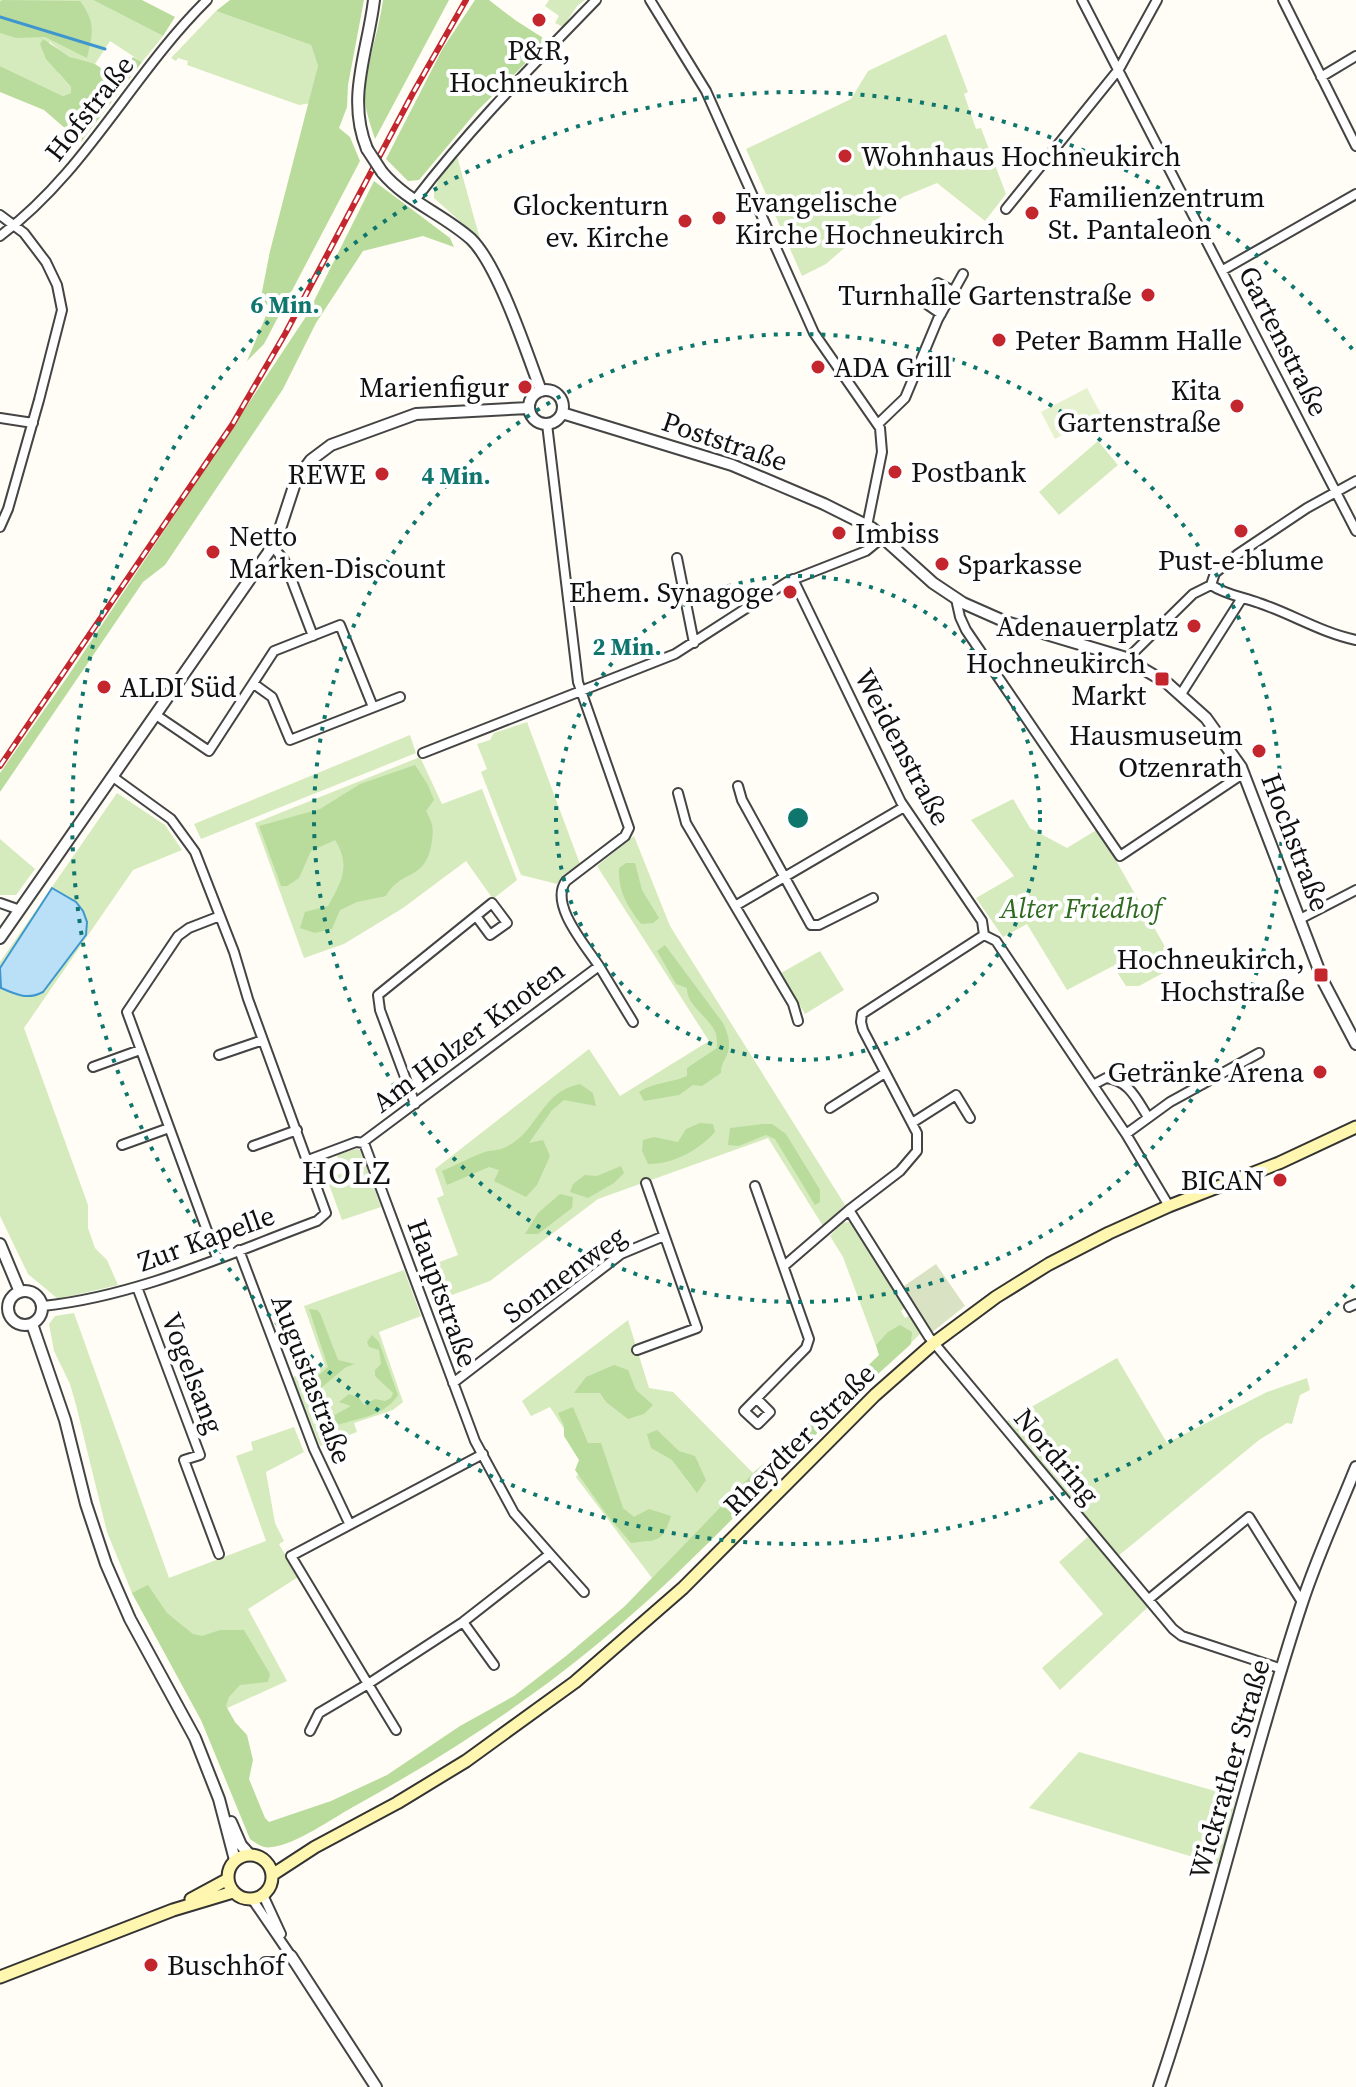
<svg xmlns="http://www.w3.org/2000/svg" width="1356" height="2087" font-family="'Source Serif 4',serif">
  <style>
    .green { fill: #d5ebbd }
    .forest { fill: #b9dc9c }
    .cemetery { fill: #d9e3c4 }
    .pitch { fill: #e6f2cf }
    .water { fill: #b9e0f7; stroke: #3f96cf; stroke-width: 2 }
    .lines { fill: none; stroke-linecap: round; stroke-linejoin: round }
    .stream { stroke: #3f96cf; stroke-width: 3 }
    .minor-casing { stroke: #444; stroke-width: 12 }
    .tertiary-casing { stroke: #444; stroke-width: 14 }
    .secondary-casing { stroke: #333; stroke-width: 15 }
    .minor { stroke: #fff; stroke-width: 8 }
    .tertiary { stroke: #fff; stroke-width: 10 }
    .secondary { stroke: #fff6b0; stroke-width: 11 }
    .rail-casing { stroke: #c4262e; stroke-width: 6 }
    .rail { stroke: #fff; stroke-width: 3; stroke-dasharray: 9; stroke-linecap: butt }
    .tertiary-bridge-casing { stroke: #444; stroke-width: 14; stroke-linecap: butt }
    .tertiary-bridge { stroke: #fff; stroke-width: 10 }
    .ring { fill: none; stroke: #0f766e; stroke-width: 4; stroke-dasharray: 4 8 }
    .poi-dot { fill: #c4262e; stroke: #fff; stroke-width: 3 }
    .labels { text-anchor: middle; stroke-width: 8; stroke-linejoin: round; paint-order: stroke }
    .poi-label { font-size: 28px; fill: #111; stroke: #fff; text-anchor: end }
    .street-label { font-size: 28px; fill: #111; stroke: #fff }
    .park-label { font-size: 28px; font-style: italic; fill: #2f6b1f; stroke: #fff }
    .quarter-label { font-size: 32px; letter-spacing: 2px; fill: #111; stroke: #fff }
    .centre { fill: #0f766e; stroke: #fff; stroke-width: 4 }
    .ring-label { font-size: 24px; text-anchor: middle; font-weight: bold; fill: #0f766e; stroke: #fff; stroke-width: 8; stroke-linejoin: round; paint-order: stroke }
  </style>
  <rect width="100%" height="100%" fill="#fffdf5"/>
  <path class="green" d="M0 0H93L163 36 142 62 110 41 95 64C77 63 62 53 49 41L59 74 71 87V93L63 96 0 66Z
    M549 0H585L577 6 563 27 555 23 559 16 545 6Z
    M216 11 311 45 318 66 311 103 299 105 187 65 188 61 178 58 176 61 171 58Z
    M946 34 968 92 964 94 976 129 981 128 1006 194 985 221 937 183 903 197 826 264 802 276 746 149 851 99 868 71Z
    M457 156 482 246 462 223 434 198C433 182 447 168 457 156Z
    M1098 441 1118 465 1059 515 1039 492Z
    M527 722 580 864 563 875 557 884 521 875 481 772 487 769 477 744 490 740 494 733Z
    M410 735 416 753 201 839 194 824Z
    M420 757 442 804 482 789 517 880 493 899 466 861 403 908 344 944 304 958 255 823Z
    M117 793 165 825 182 850 133 870 24 1028 88 1205V1228L95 1248 107 1260 118 1285 58 1299 28 1274 0 1216V962Z
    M1013 799 1030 828 1067 848 1098 829 1176 966 1139 986H1126L1113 966 1067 990 1027 924 1003 937 976 898 1014 876 971 820Z
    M634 836 670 926 845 1205 823 1226 768 1138 598 1199 490 1281 433 1302 421 1269 458 1255 437 1198 444 1195 435 1169 589 1049 620 1096 709 1041 597 866Z
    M0 839 35 869 16 895H0Z
    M820 951 844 990 805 1014 781 973Z
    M356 1149 360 1150 381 1207 342 1220 327 1179 343 1173 337 1155Z
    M849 1222 854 1224 906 1307 901 1311 905 1318 911 1315 921 1333 887 1366 879 1354 843 1257 830 1236 842 1223Z
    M404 1270 421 1316 379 1332 403 1402 393 1410 354 1423 357 1432 320 1446 293 1377 325 1366 304 1306Z
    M74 1313 169 1578 266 1541 236 1456 253 1450 251 1442 294 1427 304 1452 266 1472 275 1523 284 1541 279 1544 298 1577 248 1609 287 1681 201 1720 132 1593 107 1532 76 1405 70 1384 54 1351 49 1324 55 1316Z
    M628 1320 649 1388 673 1392 753 1473 652 1578 576 1477 586 1463 550 1407 531 1416 522 1401Z
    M1117 1358 1167 1443 1267 1392 1307 1378 1310 1390 1300 1395 1292 1424 1287 1423 1259 1440 1117 1557 1005 1422Z
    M1089 1536 1149 1606 1060 1690 1042 1668 1103 1614 1059 1562Z
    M1079 1752 1236 1797 1220 1865 1029 1808Z"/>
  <path class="forest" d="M3 0 80 1C96 23 93 32 87 58L45 37 16 38 0 33V2Z
    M93 0H142L175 17 163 36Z
    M230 0H364L348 85 347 107 339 128 350 137 360 161 264 344 247 361 270 306 260 302 270 251 318 66 311 45 216 11Z
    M383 0H449L375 139C370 123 363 105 365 88 368 59 379 30 383 0Z
    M475 0H489L515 20 548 41 477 111 419 180 408 181 386 159 443 48Z
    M43 39 70 57 95 64 117 79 133 57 142 62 81 142 44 110 0 92V66L63 96 71 93V87L46 59 40 44Z
    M374 181 450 238 454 247 423 236 363 251 316 323 283 389 165 565 143 582 0 792V773L68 676 307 315Z
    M415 765 428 785 434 800 426 811C432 822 434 827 432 840 427 882 402 868 386 896L357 902 340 910 332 929 315 933 300 928 305 912 328 906C342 881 351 866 335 840L311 851 299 878 287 886H281L259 826 320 809 360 784Z
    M626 863H635L642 890 659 918 653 923 641 924C627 906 618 891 619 868Z
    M665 945 723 1023C727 1031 731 1043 728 1052 725 1061 721 1063 721 1073L702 1086 693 1085 679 1095 644 1101 639 1092C653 1082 672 1083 687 1076V1068L717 1048C717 1044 717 1039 716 1034 710 1017 686 1006 687 988L676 984 657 951Z
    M580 1084 593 1093 596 1106 564 1100 552 1110 529 1143 543 1140 550 1156 537 1185 526 1197 494 1181 499 1170 489 1167 447 1185 442 1171C455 1166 468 1158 482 1153 489 1150 499 1151 506 1147 538 1132 541 1091 580 1084Z
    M700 1123 713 1124 715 1132C698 1151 673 1164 648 1164L642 1151 643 1140 654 1137 678 1142 686 1129Z
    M763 1124H772L786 1134 820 1190V1202L815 1205 775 1139 766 1135 739 1146 728 1145 730 1128Z
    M621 1166 624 1173 614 1183 588 1198 570 1192 573 1184 585 1175 597 1176Z
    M560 1194 573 1197 572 1208 538 1234H525L538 1213Z
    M309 1309 317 1310 320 1313 338 1360 355 1364 346 1367 321 1388 322 1396 315 1401 309 1397C309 1381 317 1377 328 1367Z
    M900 1325 912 1332 911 1344C808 1435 719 1541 614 1630 535 1698 445 1756 353 1807 331 1819 297 1844 272 1847 263 1849 257 1844 250 1839L201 1720 132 1593 148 1585 167 1613 193 1634 202 1636 220 1630H244L270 1674 268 1682 240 1685 229 1697 226 1706 235 1722 247 1735 253 1760 249 1779 265 1818 269 1822 331 1801 387 1775 460 1726 514 1696 566 1656 625 1606 753 1473 787 1444 879 1355 876 1345 888 1332Z
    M372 1335 379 1342 398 1395C383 1419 351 1418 327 1429L324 1424 331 1417 351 1406 339 1402 349 1394 359 1398 364 1405 375 1399 385 1401 391 1398 393 1393 375 1376V1370L381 1364 379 1350 369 1347 367 1342Z
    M614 1365 628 1370 636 1390 653 1405 644 1414 628 1419 606 1402 600 1393H574L586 1377Z
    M573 1407 588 1443H601L623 1508 634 1517 649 1509 671 1516C662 1545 657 1539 631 1543L607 1515 575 1470 579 1460 564 1436V1426L558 1413Z
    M657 1430 679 1451 695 1456 706 1480 697 1493 672 1460 651 1448 647 1434Z"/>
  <path class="cemetery" d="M936 1264 965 1306 931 1333 901 1288Z"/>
  <path class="pitch" d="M1087 388 1101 414 1055 439 1041 412Z"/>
  <path class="water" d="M52 888 76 902 83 911 87 922 86 935 43 992C28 1000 17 995 1 988L0 968Z"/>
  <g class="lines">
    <path class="stream" d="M0 17 105 49"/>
    <defs>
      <path id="minor" d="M650 0 706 91 814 333 880 428 882 452 867 526
        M1082 0 1356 531
        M1283 0 1356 146
        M1321 77 1356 56
        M415 200C470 128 533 65 596 0
        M1006 209 1119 69 1157 0
        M0 215 24 233 46 262 57 285 62 310 39 400 8 509 0 527
        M0 236C86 172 132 74 207 0
        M1223 270 1356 194
        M941 314 925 303 938 283 953 291
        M0 418 33 423
        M547 424 578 682 629 828 625 836 566 881C549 904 585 945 599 966
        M878 424 905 398 938 319 963 274
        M272 546 284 560 313 636
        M677 558 694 643
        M793 579 901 802 982 921 984 935
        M1211 585 1215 573 1238 554 1307 508 1356 481
        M1211 585C1226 595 1243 597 1259 603 1292 614 1322 633 1356 640
        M956 599 960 617 966 630 1120 856 1244 773
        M1127 659 1193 594 1211 585
        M254 684 272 697 290 740 400 697
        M1181 694 1242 598
        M156 715 209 751 274 651 340 625 373 707
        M423 753 675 654 787 582 866 551 882 538
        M738 786 742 800 811 925H819L873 898
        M678 793 686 823 735 906 904 807
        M0 903 20 910
        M735 906 793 1004 798 1021
        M1300 919 1356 890
        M984 935 996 941 1126 1134 1169 1206
        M219 1055 263 1040
        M93 1067 140 1050
        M1093 1085 1106 1078C1129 1080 1137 1100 1148 1117
        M415 1104 380 1010 378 995 492 903 507 923 490 935 476 916
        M830 1108 885 1073
        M912 1123 956 1095 970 1118
        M1126 1134 1170 1102 1259 1053
        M363 1142 599 966 633 1022
        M122 1145 169 1128
        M253 1146 297 1130
        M308 1160 356 1142 364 1143 475 1441 514 1513 550 1554 463 1622 368 1684 291 1556 483 1454
        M755 1186 809 1339 806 1348 744 1411 758 1424 770 1412 757 1399
        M849 1210 929 1337 1173 1629 1182 1636 1282 1669
        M239 1250 314 1449 349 1523
        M217 1258 127 1012 178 936 189 928 220 916
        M784 1266 849 1210 900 1171 917 1151V1133L863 1030 861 1022 862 1014 984 935
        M137 1287 200 1455 184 1460 219 1554
        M43 1306C138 1296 228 1254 317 1221L326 1213 248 999 234 952 195 852 171 819 113 777
        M1349 1307 1356 1304
        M637 1350 697 1328 646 1183
        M453 1383 621 1254 664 1236
        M550 1554 584 1592
        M1149 1599 1249 1517 1302 1602
        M463 1622 494 1665
        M310 1731 319 1713 368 1684 396 1730
        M263 1895 281 1934
        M252 1899 291 1956
        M265 1962H279L291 1956"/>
      <path id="tertiary" d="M367 149C346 98 368 51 374 0
        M382 172C406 201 443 214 471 239 498 265 527 353 541 391
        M529 407a17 17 0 1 1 34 0a17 17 0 1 1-34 0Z
        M562 413 732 465 824 504 872 528 933 583 963 603 1006 622 1123 657 1167 683 1206 718 1241 767 1324 983 1356 1044
        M0 938 268 553 278 535 296 480 311 460 331 445 416 414 529 408
        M0 1244 20 1292
        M8 1308a17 17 0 1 1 34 0a17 17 0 1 1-34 0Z
        M32 1324 65 1420 86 1504 106 1564 130 1619 195 1738 219 1799 235 1860
        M231 1822 241 1845 250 1855
        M291 1956 376 2087
        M1159 2087C1213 1927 1249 1763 1302 1603 1317 1557 1338 1512 1356 1467"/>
      <path id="secondary" d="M228 1877a22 22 0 1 1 44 0a22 22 0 1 1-44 0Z
        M272 1875 315 1847 397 1803 466 1761 575 1682 683 1588 875 1395 934 1343 996 1297 1049 1264 1109 1233 1169 1206 1279 1163 1356 1127
        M191 1899 228 1879
        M0 1977 173 1910 233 1892"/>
    </defs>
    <use href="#minor" class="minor-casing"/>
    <use href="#tertiary" class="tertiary-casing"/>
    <use href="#secondary" class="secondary-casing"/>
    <use href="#minor" class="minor"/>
    <use href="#tertiary" class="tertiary"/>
    <use href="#secondary" class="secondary"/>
    <defs>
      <path id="rail" d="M0 766 232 425 285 334 413 93 466 0"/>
    </defs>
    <use href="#rail" class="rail-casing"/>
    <use href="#rail" class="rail"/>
    <defs>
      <path id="tertiary-bridge" d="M367 149 382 172"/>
    </defs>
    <use href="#tertiary-bridge" class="tertiary-bridge-casing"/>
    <use href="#tertiary-bridge" class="tertiary-bridge"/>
  </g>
  <g class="ring">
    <circle cx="798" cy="818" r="242"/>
    <circle cx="798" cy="818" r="484"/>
    <path d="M1354 1285A726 726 0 1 1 1354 351"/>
  </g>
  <g class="poi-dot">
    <circle cx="539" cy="20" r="8"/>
    <circle cx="845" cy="156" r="8"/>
    <circle cx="1032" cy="213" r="8"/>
    <circle cx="719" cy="218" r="8"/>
    <circle cx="685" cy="221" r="8"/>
    <circle cx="1148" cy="295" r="8"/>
    <circle cx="999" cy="340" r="8"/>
    <circle cx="818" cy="367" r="8"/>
    <circle cx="525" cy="387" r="8"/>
    <circle cx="1237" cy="406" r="8"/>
    <circle cx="895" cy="472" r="8"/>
    <circle cx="382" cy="474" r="8"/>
    <circle cx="1241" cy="531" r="8"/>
    <circle cx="839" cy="533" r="8"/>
    <circle cx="213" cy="552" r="8"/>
    <circle cx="942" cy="564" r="8"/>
    <circle cx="790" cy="592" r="8"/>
    <circle cx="1194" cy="626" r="8"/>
    <rect x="1154" y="671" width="16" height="16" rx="4"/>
    <circle cx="104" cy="687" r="8"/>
    <circle cx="1259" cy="751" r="8"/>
    <rect x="1313" y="967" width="16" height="16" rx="4"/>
    <circle cx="1320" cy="1072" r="8"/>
    <circle cx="1280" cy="1180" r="8"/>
    <circle cx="151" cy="1965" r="8"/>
  </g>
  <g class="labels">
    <g class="poi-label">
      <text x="539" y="60" text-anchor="middle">P&amp;R,<tspan x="539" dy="32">Hochneukirch</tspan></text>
      <text x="861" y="166" text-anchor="start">Wohnhaus Hochneukirch</text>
      <text x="1048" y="207" text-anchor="start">Familienzentrum<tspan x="1048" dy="32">St. Pantaleon</tspan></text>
      <text x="735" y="212" text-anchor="start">Evangelische<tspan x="735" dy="32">Kirche Hochneukirch</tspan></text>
      <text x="669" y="215">Glockenturn<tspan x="669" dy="32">ev. Kirche</tspan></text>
      <text x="1132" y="305">Turnhalle Gartenstraße</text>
      <text x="1015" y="350" text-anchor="start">Peter Bamm Halle</text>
      <text x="834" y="377" text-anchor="start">ADA Grill</text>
      <text x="509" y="397">Marienfigur</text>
      <text x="1221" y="400">Kita<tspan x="1221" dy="32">Gartenstraße</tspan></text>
      <text x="911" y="482" text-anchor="start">Postbank</text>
      <text x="366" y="484">REWE</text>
      <text x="855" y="543" text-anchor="start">Imbiss</text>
      <text x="229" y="546" text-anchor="start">Netto<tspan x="229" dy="32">Marken-Discount</tspan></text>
      <text x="1241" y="570" text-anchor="middle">Pust-e-blume</text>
      <text x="958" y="574" text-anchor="start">Sparkasse</text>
      <text x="774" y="602">Ehem. Synagoge</text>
      <text x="1178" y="636">Adenauerplatz</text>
      <text x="1146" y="673">Hochneukirch<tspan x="1146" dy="32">Markt</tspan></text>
      <text x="120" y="697" text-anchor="start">ALDI Süd</text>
      <text x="1243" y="745">Hausmuseum<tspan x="1243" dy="32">Otzenrath</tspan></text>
      <text x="1305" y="969">Hochneukirch,<tspan x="1305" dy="32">Hochstraße</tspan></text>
      <text x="1304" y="1082">Getränke Arena</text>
      <text x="1264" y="1190">BICAN</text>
      <text x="167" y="1975" text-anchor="start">Buschhof</text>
    </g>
    <g class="street-label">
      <text transform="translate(89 108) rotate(-52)" y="10">Hofstraße</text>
      <text transform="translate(1284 341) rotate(63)" y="10">Gartenstraße</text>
      <text transform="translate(725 441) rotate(19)" y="10">Poststraße</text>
      <text transform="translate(903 747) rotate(62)" y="10">Weidenstraße</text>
      <text transform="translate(1296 842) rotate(69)" y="10">Hochstraße</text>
      <text transform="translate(468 1036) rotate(-37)" y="10">Am Holzer Knoten</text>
      <text transform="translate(206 1238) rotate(-20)" y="10">Zur Kapelle</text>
      <text transform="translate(564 1274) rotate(-36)" y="10">Sonnenweg</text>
      <text transform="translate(443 1293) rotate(70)" y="10">Hauptstraße</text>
      <text transform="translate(193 1373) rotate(69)" y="10">Vogelsang</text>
      <text transform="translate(312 1379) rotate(69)" y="10">Augustastraße</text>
      <text transform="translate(799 1439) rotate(-45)" y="10">Rheydter Straße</text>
      <text transform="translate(1057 1456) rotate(50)" y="10">Nordring</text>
      <text transform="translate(1229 1769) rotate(-74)" y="10">Wickrather Straße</text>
    </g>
    <g class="park-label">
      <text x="1081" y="918">Alter Friedhof</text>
    </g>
    <g class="quarter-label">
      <text x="347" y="1184">HOLZ</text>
    </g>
  </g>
  <circle cx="798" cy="818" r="12" class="centre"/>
  <g class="ring-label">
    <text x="285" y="313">6 Min.</text>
    <text x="456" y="484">4 Min.</text>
    <text x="627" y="655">2 Min.</text>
  </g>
</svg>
